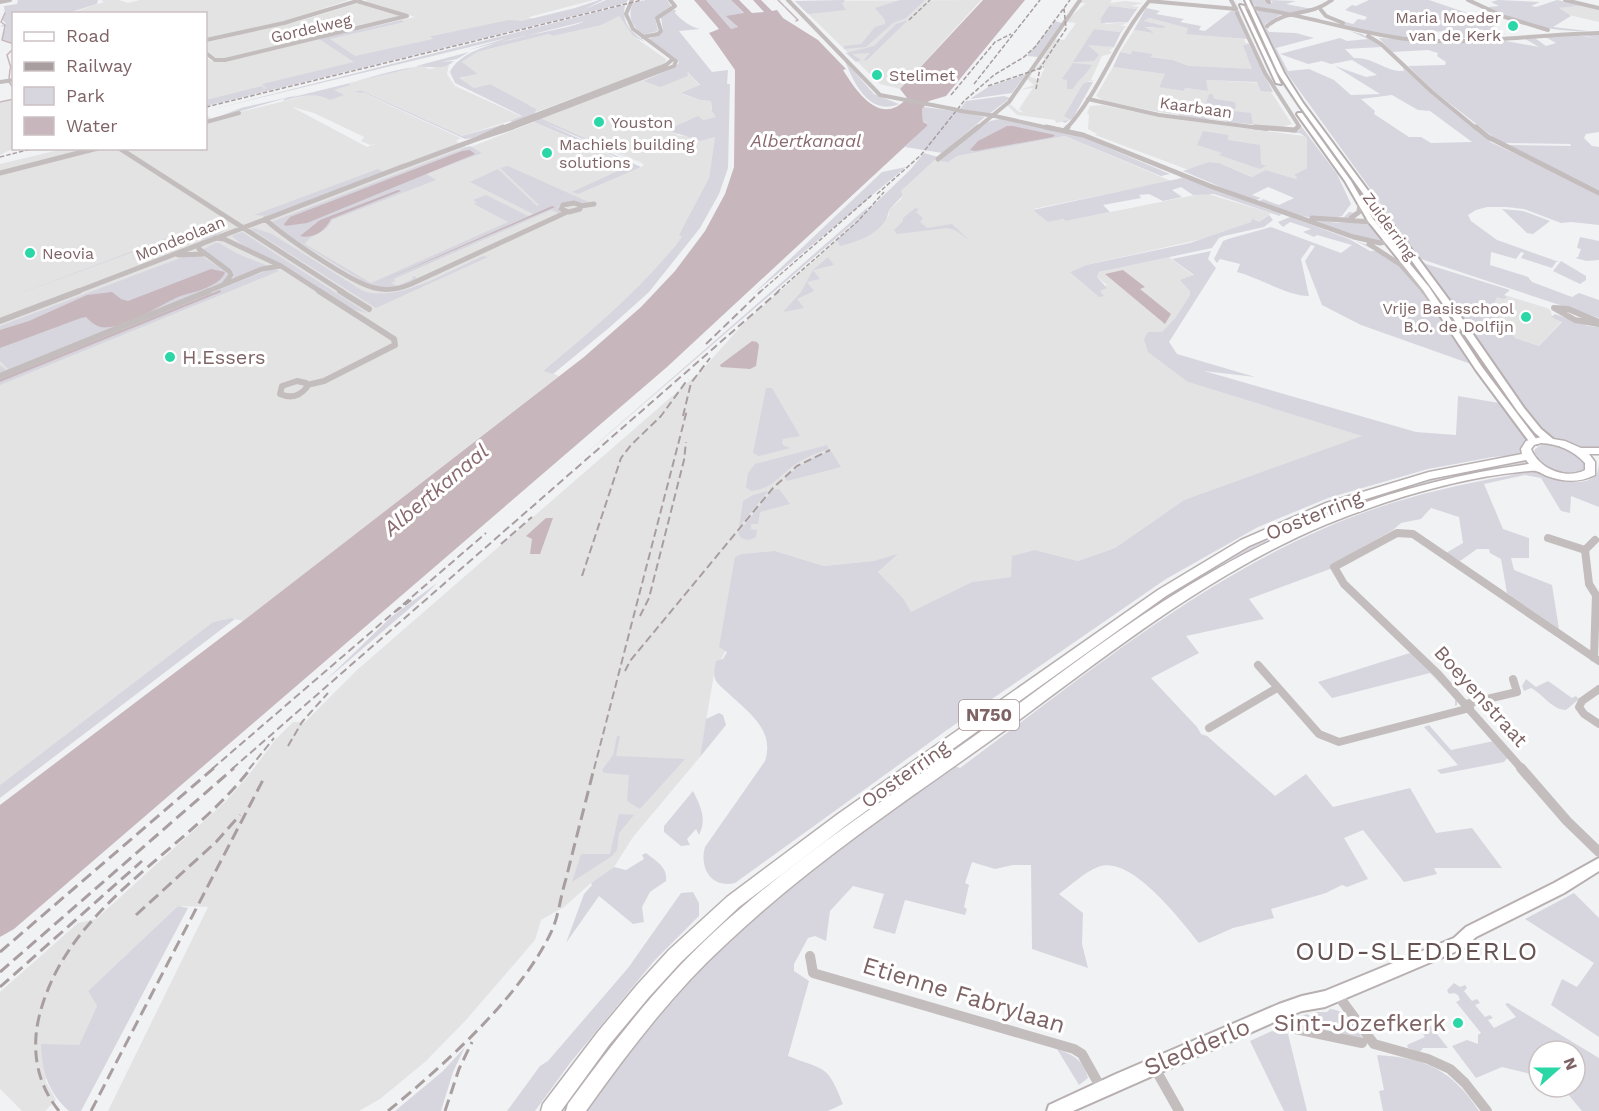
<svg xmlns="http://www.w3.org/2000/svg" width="1599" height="1111" font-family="'Work Sans',sans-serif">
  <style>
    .built { fill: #e3e3e4; fill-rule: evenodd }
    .green { fill: #d7d6df; fill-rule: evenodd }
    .water { fill: #c7b7bc }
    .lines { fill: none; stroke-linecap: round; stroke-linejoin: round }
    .stream { stroke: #c7b7bc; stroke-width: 1.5 }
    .secondary-casing { stroke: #b8afb0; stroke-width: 4 }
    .primary-casing { stroke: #b8b0b1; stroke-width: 3 }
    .street-far4 { stroke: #c4bdbd; stroke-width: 4 }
    .street-far3 { stroke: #c4bdbd; stroke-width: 5 }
    .street-far2 { stroke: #c4bdbd; stroke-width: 6 }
    .street-far1 { stroke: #c4bdbd; stroke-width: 8 }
    .street { stroke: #c4bdbd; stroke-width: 10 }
    .secondary { fill: #fff; fill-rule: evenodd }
    .primary { fill: #fff; fill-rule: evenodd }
    .rail-far2 { stroke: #a99e9f; stroke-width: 1.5; stroke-dasharray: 4.5 2; stroke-linecap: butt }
    .rail-far1 { stroke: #a99e9f; stroke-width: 2; stroke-dasharray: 8 4; stroke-linecap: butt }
    .rail { stroke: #a99e9f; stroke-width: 3; stroke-dasharray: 12 6; stroke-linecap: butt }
    .street-bridge { stroke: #c4bdbd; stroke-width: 4 }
    .poi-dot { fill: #2cd7a7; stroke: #fff; stroke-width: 2 }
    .labels { text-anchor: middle; stroke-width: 6; stroke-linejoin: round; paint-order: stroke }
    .far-poi-label { font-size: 16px; fill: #7f6466; stroke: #fff; text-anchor: start }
    .far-street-label { font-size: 16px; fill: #7f6466; stroke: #fff }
    .far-water-label { font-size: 18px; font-style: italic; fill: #8a6a71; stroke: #fff }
    .shield { fill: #fff; stroke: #a59294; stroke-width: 1.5 }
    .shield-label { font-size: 18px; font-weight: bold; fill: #7f6466 }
    .poi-label { font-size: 20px; fill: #7f6466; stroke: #fff; text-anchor: start }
    .street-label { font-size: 20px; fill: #7f6466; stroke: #fff }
    .water-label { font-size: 21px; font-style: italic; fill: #8a6a71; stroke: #fff }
    .near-street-label { font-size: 24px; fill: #7f6466; stroke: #fff }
    .near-poi-label { font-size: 24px; fill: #7f6466; stroke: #fff; text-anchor: end }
    .near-neighbourhood-label { font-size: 26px; letter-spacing: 1.5px; fill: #655253; stroke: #fff }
  </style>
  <rect width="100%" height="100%" fill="#f0f2f4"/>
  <path class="built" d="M101 0H119L128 3 140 0H349L282 22 206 38V14H68L104 2Z
    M368 0H594L529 17 538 22 206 104V57L211 61H226L415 17 364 1Z
    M981 0 900 89 880 84 795 1Z
    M1082 0H1112L1110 3 1125 1 1143 3 1131 6 1139 7 1137 9 1102 20 1106 24 1128 22 1121 26H1126L1121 32 1094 29 1085 44 1114 47 1109 51 1112 52 1110 54 1102 56 1091 80H1095L1087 82 1067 117 1069 120 1056 123 1055 120 1017 115 1008 106 1010 104 1018 111 1024 113 1019 109 1033 88 1020 90 1034 85 1027 79 1029 76 1038 80 1040 78 1045 67 1032 72 1045 59 1043 58 1055 39 1064 40 1076 23 1067 22 1069 18 1086 3H1080Z
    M359 3 402 16 400 19 222 59 216 58 206 50V42L296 22Z
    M1573 3 1599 8V22L1552 11Z
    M619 16 633 36 666 59 665 64 536 112 532 106 524 104 490 84 474 88 458 79 477 74 462 62 477 52 549 34 553 36 598 25Z
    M1149 18 1189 28 1186 33 1244 39 1257 71 1194 68 1173 60 1120 52 1134 30 1153 33 1135 26 1153 28 1165 26 1143 21Z
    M449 65 447 74 455 86 523 117 462 136 360 90 355 91 363 93 456 136 461 138 456 141 468 148 534 122 640 168 644 165 640 162 540 119 678 67 687 71 700 86 682 94 700 100 711 101V108L717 117 702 120 676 135 694 137 701 141 715 137 709 178 685 225 682 237 662 262 618 308 544 370 559 376 243 621 231 618 213 622 0 785V164L63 149 206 148V114L211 119 313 94 343 95 333 90 349 85 348 84 405 69 422 66 430 69ZM292 107 314 113 364 137 361 141 370 145 375 144 367 147Z
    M1113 67 1166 74 1159 86 1184 91 1185 88 1208 91 1205 80 1265 83 1292 124 1279 128 1164 113 1104 101 1096 96Z
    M13 100 14 148 0 155V103Z
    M1102 105 1159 117 1304 136 1307 138V168L1295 175 1298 177 1296 179 1266 170 1253 177 1219 163 1209 162 1192 169H1186L1095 135 1097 134 1088 129 1089 115 1087 113 1090 106Z
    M1065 136 1171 181 1033 209 1048 222 1063 219 1066 221 1205 193 1271 213 1259 222H1251L1211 237 1086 265 1070 272 1099 291 1107 285 1097 277 1099 272 1169 257 1194 276 1190 295 1175 318 1162 332 1188 382 1363 436 1184 500 1115 548 1078 561 1035 550 1011 577 972 582 911 613 903 598 878 572 897 555 873 561 824 566 775 551 714 674 700 757 633 837 614 867 591 883 564 907 541 920 535 940 466 1020 426 1061 380 1099 359 1111H108L208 907 178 906 88 991 97 1006 79 1045 45 1080 56 1100 45 1111H22L0 1089V992L78 923 96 919 226 801 248 776 275 740 293 722H305L357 670 701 371 743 324 837 240 840 245 878 228 889 215V210L901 199 903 195 901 191 938 157 957 156Z
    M1475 286 1547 308 1551 311 1552 317 1562 321 1539 346 1515 338Z"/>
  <path class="green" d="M18 0H98L97 4 68 13 14 14 13 43 2 39 6 27 0 26 6 24 2 19 5 16 4 6 17 4Z
    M599 0H603L583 10 606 0H628L626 3 206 106V100L262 86 264 88 262 90 266 88 262 84 354 62 319 39 402 20 404 22 330 39 355 56 433 39 430 36H432L509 20 522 21 575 8Z
    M646 0H667L671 6 655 18 658 31 643 35C632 26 627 16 633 3Z
    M706 0H731L744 14 735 24 738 28 731 29Z
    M845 0 842 4 846 10 808 14 795 1Z
    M900 0H925L906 18 893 23 866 47 844 49V46L861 44 875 27 885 24V20L875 8Z
    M1234 0 1247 28 1240 13H1236L1247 39 1186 34 1188 28 1149 18 1144 21 1165 26 1164 28 1145 27 1154 33 1134 30 1146 8 1160 11 1156 14 1184 19 1180 22 1201 26 1199 30 1205 31 1231 11 1238 8Z
    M1250 0H1264L1271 3 1273 2 1270 0 1296 1 1286 4 1312 9 1293 13 1256 7Z
    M1369 0H1429L1482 18 1497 17 1492 18 1498 22 1490 23 1496 25 1493 26 1496 28 1489 29 1506 34C1491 35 1482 26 1467 29L1487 36 1457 39 1446 31 1428 32 1433 39H1427L1377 34 1344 26 1342 21 1353 24 1358 19 1365 20 1367 17 1345 10 1352 5 1356 6Z
    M1498 0 1540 2 1531 6 1536 7 1557 0 1582 5 1559 8 1571 16 1553 27 1588 31C1549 32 1524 24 1488 7L1499 6 1491 2Z
    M625 5C621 23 631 32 645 42L633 36 619 16 601 25 553 36 549 34 477 52 462 62 478 74 459 78 474 88 490 84 536 109 535 114 512 122 510 121 522 116 455 83 450 72C465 38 554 35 586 21L468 50 507 38 206 111Z
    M1109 6 1134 9H1137L1128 22 1100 23 1102 20H1100Z
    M672 10H676L675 13C681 20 691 27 700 29L679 31 712 72 728 70 727 84H730L728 168 719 194 700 228 649 292 610 327 553 374 543 371C593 329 642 289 682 237L679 235 709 178 715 137 701 141 667 130 698 116 703 120 716 117 712 111 711 101 700 100 681 93 700 85 687 71 688 76 660 87 644 81 673 68 679 63 678 60 649 39 663 32 661 17Z
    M1245 10H1251L1272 60 1380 215 1369 214C1351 170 1309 125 1282 84 1267 61 1257 35 1245 10Z
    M1257 10 1282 14 1265 24V27H1270L1267 29 1269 32 1296 33 1314 38 1276 48 1288 71 1309 69 1334 80 1351 95 1380 94 1335 66 1366 77 1377 75 1352 60 1331 64 1322 61 1308 64 1280 54 1340 38 1347 41 1368 39 1350 31 1362 34 1382 47 1345 49 1354 58C1374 57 1385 72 1404 71L1403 68 1491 140 1490 142 1599 193V225L1571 222 1561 223 1524 209 1506 207H1487L1476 210 1468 215 1471 221 1497 240 1559 262H1556L1552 268 1521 258 1524 253 1521 252 1516 259 1491 252 1490 265 1528 277 1532 282 1572 297 1579 293 1599 300V318L1421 259 1283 68 1260 21ZM1392 95 1418 110 1430 111 1472 142 1431 143 1421 137H1409L1374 114 1375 111 1361 99Z
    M908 20 867 60 863 61 870 53 852 54 861 60 856 62 846 53 874 46 896 24Z
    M1055 21 1062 23 1038 57 1027 56Z
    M1123 28 1114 47 1088 45 1099 55 1094 61 1073 62 1094 29 1120 32Z
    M1599 33V132L1586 134 1584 138 1592 146 1599 147V190L1508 145 1571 146 1570 144 1501 143 1435 92 1408 66 1445 65 1446 62 1437 56 1438 53 1428 50 1392 52 1379 38 1414 40 1495 39 1539 47 1522 37 1532 36 1546 46 1556 43 1542 35 1574 34 1594 38 1580 34Z
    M1246 43 1249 44 1273 92 1261 91 1257 82 1206 80 1208 91 1185 88 1184 91 1159 87 1165 74 1113 67 1120 52 1131 54 1132 51 1152 54 1151 57 1173 60 1189 66 1252 69 1243 45H1247Z
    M469 52 457 59 442 62 454 61C443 71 432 66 419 67 396 68 371 78 349 83L350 85 334 90 344 95 330 100C314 91 300 97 282 101L286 98 213 119 241 108 298 95 289 98 424 65 416 66Z
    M845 61 874 94 899 104C869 117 853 81 845 61Z
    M1073 63 1092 65C1086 75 1078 80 1073 89H1067V80L1062 79Z
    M1026 74 1012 93 970 99 988 87Z
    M1087 82H1093L1073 118 1065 123 1062 121 1070 120 1064 116 1083 84Z
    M360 90 462 136 505 124 474 138 465 139 364 93 354 92Z
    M1209 94H1213L1214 99 1235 102 1236 108 1233 109V111L1251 113 1253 124 1261 125 1227 122 1228 107 1212 105 1210 112H1208L1209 117H1205L1210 120 1179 116 1180 113 1202 116Z
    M1004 96 1010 98 989 114 960 109 966 101Z
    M924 107 954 111 955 113 957 111 985 117 942 153 905 147 926 126 927 123 923 122 922 109Z
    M540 118 644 165 543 122 641 167 578 194 572 192 633 164 534 122Z
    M1000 119 1080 136 1170 174 1161 176 1065 136 957 156 948 162 940 161C956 146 977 121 1000 119Z
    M1301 126 1337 174 1351 204 1342 216 1333 219 1344 217 1349 212 1356 213C1336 232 1280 209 1258 202L1263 199 1279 205 1294 198 1268 187 1252 195 1261 198 1254 201 1183 171 1209 162 1219 163 1252 177 1266 170 1296 179 1297 177 1294 175 1307 168V138L1300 133H1289L1299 131Z
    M1203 131 1228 135V140L1260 145 1261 164 1266 166 1260 169 1219 155 1222 153 1197 145Z
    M470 146 482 153 426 174 436 180 332 220C324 236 314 231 305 244L371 283 508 222 474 204 477 202 473 200 486 195 528 216 533 214 470 182 498 169 537 206 539 205 500 168 508 166 593 204 560 205 558 207 560 214 551 210 394 279 395 281 391 283 397 286 413 279 412 277 415 276 417 279C401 286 386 289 369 285L283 232 271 222Z
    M924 153 938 157 901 191 903 195 889 210C886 232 858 242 840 246L837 240 910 170Z
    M906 167 752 295 882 172Z
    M378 169 383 172 268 216 254 215Z
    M1178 176 1281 214 1280 216 1214 194 1193 195 1181 187 1172 190 1182 197 1163 201 1149 194 1139 195 1141 198 1103 205 1110 212 1066 221 1063 219 1048 222 1033 210 1182 178Z
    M869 206 863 215 568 469Z
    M915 208 919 209 916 212 923 218 920 222 927 228 952 224 970 241 955 230 947 228 897 234 894 230 903 221V218Z
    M1502 209 1523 211 1550 221 1533 234 1527 233Z
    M1269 215 1273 220 1264 227 1224 236 1219 238 1212 248 1099 272 1097 277 1107 288 1100 291 1104 296 1099 297 1070 272 1086 265 1190 243 1251 222 1252 219 1259 222Z
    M1290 217 1373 247 1374 250 1350 238 1317 227 1349 239 1370 251H1381L1406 272 1430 302 1528 438 1522 446 1520 455 1493 457 1428 469 1328 498 1258 527 1166 579 947 730 735 883C711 889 699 867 705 847L765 761C775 730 749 713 728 693 724 689 718 685 715 679 713 674 715 667 716 661L723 659 727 652 719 647 735 557 742 554 775 551 824 566 873 561 898 554 878 572 903 598 911 612 972 582 1011 577 1012 556 1035 550 1078 561 1115 548 1184 500 1362 436 1188 382 1148 352 1144 339 1148 332H1162L1175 318 1190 295V291L1180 280 1194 275 1172 259 1211 251 1208 259 1216 268 1169 342 1177 354 1255 377 1204 371 1416 432 1456 435 1458 396 1499 403 1471 364 1361 325 1322 305 1305 261 1315 246 1311 245 1301 259 1309 296C1288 296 1260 278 1237 272L1240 264 1220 259 1217 263 1214 259 1223 241 1228 239 1271 227 1341 253 1352 245 1317 235 1314 237 1303 232 1311 229 1290 222 1283 227 1278 222Z
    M1308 218 1337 223 1369 221 1384 241H1372Z
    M210 222 222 230 221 233 205 240 190 231 0 301Z
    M254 228 272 234 363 291C399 303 450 270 483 256L488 257 376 308 251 229Z
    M242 232 367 313 351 309 241 244 232 236Z
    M1580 237 1599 241V260L1587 261 1575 258 1578 257 1581 249 1577 248Z
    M215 243H219L238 254 268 266 233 279 234 274 231 269 202 250Z
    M1393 248 1404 249 1530 425H1525C1499 393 1478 359 1454 326 1434 299 1413 274 1393 248Z
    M1409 249 1426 264 1510 290 1504 295 1507 297 1504 299 1497 297 1492 308 1515 338 1539 346 1562 322 1551 317 1555 314 1588 326 1599 327V448H1581L1543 433Z
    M200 255 227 272 228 275 224 283 0 375V365L6 370 8 369 0 361V326L183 257Z
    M828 257 834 265 813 270 820 279 807 282 814 291 797 299 804 308 783 312 801 292 813 270Z
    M1561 261 1586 276V280L1580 284 1553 271Z
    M273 268 279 271 0 385V378Z
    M766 388H772L800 436 783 439 782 443 784 446 791 448 759 456 753 453Z
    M827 445 829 449C813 454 799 460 787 471 772 483 771 488 751 491L746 487 748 473 755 464Z
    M1541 445C1559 443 1572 450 1584 462L1585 469C1570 480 1544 469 1534 455L1535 449Z
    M831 451 841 467 787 481 785 478C799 465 813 457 831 451Z
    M1528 461 1529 464C1424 480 1325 509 1232 562L753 901 568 1111H558L613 1037 710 930 794 862 1157 602 1240 551 1335 507 1447 475Z
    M1599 465V507L1571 496 1570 513 1561 511 1541 478 1525 475 1484 484 1503 529 1529 538V558H1511L1514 570 1552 585 1559 629 1507 593 1501 559 1490 553 1489 549H1477L1460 561 1446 553 1463 543 1459 517 1431 508 1421 519 1401 523 1393 530 1333 564 1330 569 1249 599 1264 619 1186 636 1199 653 1151 678 1197 727 1201 734 1207 736 1275 796 1306 774 1333 807 1410 788 1436 833 1472 828 1502 868H1434L1437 874 1404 882 1363 830 1344 838 1368 879 1347 887 1342 885 1326 893 1271 909 1274 918 1233 928 1199 943C1181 921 1131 854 1098 867 1085 872 1071 885 1059 894L1083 913 1082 944 1088 968 1032 949 1031 865H1013L995 869 972 862 965 883 969 885 964 907 967 909 965 915 905 900 895 934 873 928 884 894 853 886 830 911 826 941 815 936 808 938 794 964V971L809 981 788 1056C825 1071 827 1063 843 1104L828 1111H587C632 1046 683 985 741 931 806 871 882 819 954 766L960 768C1090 672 1219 562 1374 509 1417 494 1462 484 1507 476 1515 475 1524 469 1533 470 1553 472 1578 493 1597 474Z
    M779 489 790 504 760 512 758 524H751V529L757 530 756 537 749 540 741 538 738 533 773 490Z
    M768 491 739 527 743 501 753 495Z
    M437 583 425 595 324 682 391 617Z
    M231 618 235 619 0 798V785L213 622Z
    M1413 652 1457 701V705L1455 706V699L1430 673 1332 698 1318 682Z
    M1526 679 1536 687 1548 681 1572 698 1576 696 1579 699 1566 710C1552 710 1543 694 1531 688L1524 691 1522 686Z
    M719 713 723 715 726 725 700 757 706 719Z
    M1429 725 1451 750 1494 741 1508 757 1504 762 1441 774 1437 770 1458 765 1424 727Z
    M617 736H620L616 756 685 759 640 809 627 801 629 775 604 773 602 770 613 755Z
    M693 791C701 807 707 819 699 835L696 829 687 839 690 845 681 846 664 832V826Z
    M619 814 634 815 619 833 617 850 612 856 572 882 581 854H610Z
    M646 853C656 861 668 867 666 881L650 892 642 907 644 922 633 924 599 896 566 943 584 894 592 885 591 883 614 867 626 870 644 859 642 855Z
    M693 892 699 903V916L654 961 570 1063 535 1111H507L540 1066 548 1061 628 968 681 893Z
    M1574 893 1599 918V1037L1551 1005 1562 979 1577 987 1594 963 1525 919Z
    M178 906 188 908 81 1111H69C48 1092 42 1072 41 1044L79 1045 97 1006 88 991Z
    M1454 983 1460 987 1465 985 1467 988 1464 991 1472 1001 1477 999 1480 1003 1475 1005 1485 1017 1490 1015 1493 1018 1488 1020 1494 1028 1516 1017 1505 1004 1508 1003 1599 1058V1111H1582L1562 1087H1575V1051H1539V1076L1502 1067 1476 1078 1452 1046 1467 1040 1478 1044V1035L1481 1033 1456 1002 1460 1000 1458 995 1454 993 1449 994 1447 990Z
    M1330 1009C1347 1009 1358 1032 1367 1045L1334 1032 1340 1024 1307 1018 1297 1025 1289 1022 1307 1014 1310 1016 1316 1012H1327Z
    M1429 1024 1448 1048H1423L1420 1052 1408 1048 1407 1045 1425 1037 1420 1029Z
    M1272 1031 1288 1034 1307 1111H1284L1250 1041Z
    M465 1047 453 1072 441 1111H395L443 1071Z
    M1057 1049C1073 1055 1083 1059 1088 1078L1079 1085Z
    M1377 1055C1426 1058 1452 1070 1479 1111H1383L1379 1091 1384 1090Z"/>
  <path class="water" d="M694 0H706L731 29 738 27 726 16 744 13 731 0H739L752 13 764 12 753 0H761L772 11 777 10 783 18 818 40 846 69 843 70C856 91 881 128 907 98L900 89 983 0H1025L946 96 929 101 922 109 923 122 927 124V126L667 367 14 929 0 937V805L243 621 584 357 641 307 675 271 705 231 725 194 734 167 735 70 709 33 719 29Z
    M1007 126H1013L1055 135 1053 137 975 151 970 150 978 141Z
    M470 150 475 154 307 223 285 226 284 224 290 217 462 151Z
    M398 190 401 191 331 219C325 231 314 239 300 236L320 220Z
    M552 206 555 207 375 284Z
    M211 269 225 272C223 278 218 282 212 285 202 291 189 293 178 297 156 307 134 324 110 327 99 329 93 324 86 317L81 318 0 348V330L29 321 87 295 112 292 121 299 128 301Z
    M1123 270 1145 287 1140 289 1171 314 1165 324 1105 274Z
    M220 290 221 292 0 382V379Z
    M752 341 757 342 759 345 756 366 750 369 721 367 720 365Z
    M546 518H553L540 554H530L532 539 526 536Z"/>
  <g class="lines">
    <path class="stream" d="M778 0 784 6
      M785 7 798 20 796 21
      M5 13 1 22 5 25
      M5 26 2 40 14 44
      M11 68 7 55 14 48
      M9 79 10 69
      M9 82 14 89
      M0 102 14 99"/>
    <defs>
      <path id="secondary" d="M1245 0H1249L1284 73 1303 103 1452 304 1524 408 1541 429 1553 439 1555 441 1553 443H1547L1535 433 1518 412 1446 308 1299 105 1278 73Z
        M1240 5 1244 6 1281 84 1276 83Z
        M1298 113H1302L1351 181 1373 219 1429 287 1482 367 1537 440 1539 442 1537 444H1531L1476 370 1423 290 1368 221 1345 181 1297 114Z
        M1599 858V871L1564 893 1476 937 1464 948 1325 1007 1302 1011 1281 1019 1073 1111H1047L1049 1105 1116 1074 1279 1004 1302 996 1325 991 1454 938 1466 927 1554 883Z"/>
      <path id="primary" d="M1541 437 1565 441 1581 448H1599V454H1589L1595 462V475C1579 483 1564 482 1547 476 1540 473 1538 470 1530 471 1461 477 1392 498 1327 524 1212 572 1115 649 1015 723 917 794 813 861 725 945 672 994 628 1052 586 1111H566L568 1104C612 1044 658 984 713 933 793 859 885 800 973 737 1053 680 1131 617 1217 569 1314 514 1418 479 1529 464L1526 460 1430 479 1334 509 1249 546 1166 596 848 824 739 907 681 962 649 997 609 1045 561 1111H541L543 1104 597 1033 637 985 669 950 727 897 838 814 1158 590 1241 540 1326 503 1429 472 1522 454 1521 449 1526 441ZM1541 443C1558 444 1573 450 1585 463V470C1566 480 1539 469 1531 449L1534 445Z"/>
    </defs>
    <use href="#secondary" class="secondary-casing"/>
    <use href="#primary" class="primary-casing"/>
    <path class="street-far4" d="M788 0 880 95 953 109
      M1267 0 1269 2
      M1468 0 1505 17 1548 30
      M1565 0 1599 8
      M1149 1 1236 9 1231 0
      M0 2 10 0
      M1243 7C1298 12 1350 32 1406 39 1470 46 1535 34 1599 33
      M1321 10 1326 16 1343 23
      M1237 13 1265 73 1299 126 1296 129
      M1267 26C1289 8 1309 17 1332 0
      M1368 36 1381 44 1432 92 1477 129
      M643 37 658 34 661 31 657 18 675 6 670 0
      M206 40 284 23 360 0
      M206 53 215 60H225L407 16 357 1
      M0 82 14 80
      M1088 99 1159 115 1267 129
      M961 111 996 116
      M995 116 1053 129
      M206 122 239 113
      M499 129 666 65 673 59
      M509 129 674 66 676 61 633 29 626 14 632 0
      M976 129 1009 102 1080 0
      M1066 129C1101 91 1116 39 1150 0"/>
    <path class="street-far3" d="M503 127 477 139 513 127
      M1046 127 1083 135 1210 186 1354 237 1380 243 1391 241 1397 236
      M1255 127 1295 130 1298 127
      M1476 127 1488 137 1599 193
      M1065 130 1068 127
      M119 148 343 292
      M938 159 978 127
      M402 167 477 139
      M0 173 98 148
      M574 203 580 205V209L569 212 561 209 563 205Z
      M581 206 594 204
      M1312 218 1373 222 1392 230
      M1351 218 1359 212 1360 203
      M265 219C282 235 353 284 375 288 387 291 399 289 411 284L567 212
      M215 238 224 239 281 266 321 292
      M203 243 198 246 199 249 229 271 231 275 224 284
      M1369 244 1401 265 1425 292
      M178 255 204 254
      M76 292 404 166
      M206 292 262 269 280 266"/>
    <path class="street-far2" d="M340 291 369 309
      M1424 291 1431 299
      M0 321 79 291
      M1599 322 1568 309 1554 308 1575 320 1599 324
      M0 376 209 291
      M297 381 306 383 307 387C300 396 291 399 280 394L282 386Z
      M307 385 324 381 395 345 394 339 319 291"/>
    <path class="street-far1" d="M1548 538 1585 550
      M1594 658 1596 595 1589 584 1585 550 1595 540
      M1258 665 1319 734 1339 742 1470 708
      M1599 689 1582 701 1579 707 1584 714 1599 724
      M1466 704 1517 692 1513 679
      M1209 728 1277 688
      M1522 769 1438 674 1344 584 1334 567 1397 533 1413 534 1599 661"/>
    <path class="street" d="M1521 768 1567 821 1599 852
      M810 956 813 973 1074 1049 1082 1054 1101 1088
      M1337 994 1374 1044 1428 1059 1450 1069 1465 1083 1487 1111
      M1277 1014 1285 1025 1291 1028 1362 1043
      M1153 1065 1179 1111"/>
    <use href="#secondary" class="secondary"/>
    <use href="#primary" class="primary"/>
    <path class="rail-far2" d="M909 20 930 0
      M974 84 1040 0
      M988 86 1044 67
      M1036 89 1040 68 1066 29 1064 8
      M951 95 995 42 1011 34
      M206 107 642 0
      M0 157 35 148
      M877 194 921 155 964 101 994 75 1024 57 1035 47 1070 0
      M760 292 873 194
      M777 292 858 221 884 192"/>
    <path class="rail-far1" d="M706 344 761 291
      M683 416 691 383 710 358
      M501 544 532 517
      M582 576 621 458 631 445 661 416 688 379
      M395 612 414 598
      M640 616 649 598 684 460 686 442
      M625 671 630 661 773 488 797 466 830 450
      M288 746 302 722 328 693
      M212 769 486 533
      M232 769 779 291
      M249 769 274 738
      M594 769 687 410"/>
    <path class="rail" d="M136 915 216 842 240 815
      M0 952 214 768
      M0 972 234 768
      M0 987 142 861
      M59 1111C37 1084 31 1051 39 1017 67 903 184 855 251 768
      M91 1111 264 778
      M388 1111C443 1066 524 994 553 928 559 913 561 894 566 879 575 842 585 805 594 768
      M445 1111 459 1069 472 1042"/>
    <path class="street-bridge" d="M953 109 961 111"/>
  </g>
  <g class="poi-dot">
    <circle cx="1513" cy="26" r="6"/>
    <circle cx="877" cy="75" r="6"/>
    <circle cx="599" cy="122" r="6"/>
    <circle cx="547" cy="153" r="6"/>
    <circle cx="30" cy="253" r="6"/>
    <circle cx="1526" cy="317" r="6"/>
    <circle cx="170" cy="357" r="6"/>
    <circle cx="1458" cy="1023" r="6"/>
  </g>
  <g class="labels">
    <g class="far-poi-label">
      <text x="1501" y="23" text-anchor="end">Maria Moeder<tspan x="1501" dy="18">van de Kerk</tspan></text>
      <text x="889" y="81">Stelimet</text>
      <text x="611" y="128">Youston</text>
      <text x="559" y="150">Machiels building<tspan x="559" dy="18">solutions</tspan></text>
      <text x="42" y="259">Neovia</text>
      <text x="1514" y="314" text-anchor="end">Vrije Basisschool<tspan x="1514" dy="18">B.O. de Dolfijn</tspan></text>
    </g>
    <g class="far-street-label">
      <text transform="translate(311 28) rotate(-13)" y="6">Gordelweg</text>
      <text transform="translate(1196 107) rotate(8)" y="6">Kaarbaan</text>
      <text transform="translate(1390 226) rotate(54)" y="6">Zuiderring</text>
      <text transform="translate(180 238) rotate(-22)" y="6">Mondeolaan</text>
    </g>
    <g class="far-water-label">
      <text x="806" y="147">Albertkanaal</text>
    </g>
    <rect class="shield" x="959" y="700" width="60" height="30" rx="4.5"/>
    <g class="shield-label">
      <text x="989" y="721">N750</text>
    </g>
    <g class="poi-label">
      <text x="182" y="364">H.Essers</text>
    </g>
    <g class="street-label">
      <text transform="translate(1314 515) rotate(-22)" y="7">Oosterring</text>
      <text transform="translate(1481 696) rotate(48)" y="7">Boeyenstraat</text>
      <text transform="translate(905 774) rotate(-35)" y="7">Oosterring</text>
    </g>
    <g class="water-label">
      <text transform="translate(436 490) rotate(-40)" y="7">Albertkanaal</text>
    </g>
    <g class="near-street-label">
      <text transform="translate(964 995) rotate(17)" y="8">Etienne Fabrylaan</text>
      <text transform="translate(1197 1047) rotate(-23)" y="8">Sledderlo</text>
    </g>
    <g class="near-poi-label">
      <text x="1446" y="1031">Sint-Jozefkerk</text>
    </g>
    <g class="near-neighbourhood-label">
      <text x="1417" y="960">OUD-SLEDDERLO</text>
    </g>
  </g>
  <rect x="12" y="12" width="195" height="138" fill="#ffffff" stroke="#ccc1c2" stroke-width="1.5"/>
  <rect x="24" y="32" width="30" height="9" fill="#ffffff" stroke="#ccc1c2" stroke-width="1.5"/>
  <text x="66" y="42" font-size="18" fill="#7f6466">Road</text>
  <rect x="24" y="62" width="30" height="9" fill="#a99e9f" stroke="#ccc1c2" stroke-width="1.5"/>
  <text x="66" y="72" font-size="18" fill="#7f6466">Railway</text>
  <rect x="24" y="87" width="30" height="18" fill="#d7d6df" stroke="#ccc1c2" stroke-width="1.5"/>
  <text x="66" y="102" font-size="18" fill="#7f6466">Park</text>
  <rect x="24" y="117" width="30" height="18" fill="#c7b7bc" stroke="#ccc1c2" stroke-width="1.5"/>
  <text x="66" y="132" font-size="18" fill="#7f6466">Water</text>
  <g transform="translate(1557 1069) rotate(69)"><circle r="28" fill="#ffffff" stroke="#ccc1c2" stroke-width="1.5"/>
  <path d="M0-4.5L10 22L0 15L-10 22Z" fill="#2cd7a7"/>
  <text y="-9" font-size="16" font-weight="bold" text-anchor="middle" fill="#7f6466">N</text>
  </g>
</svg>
